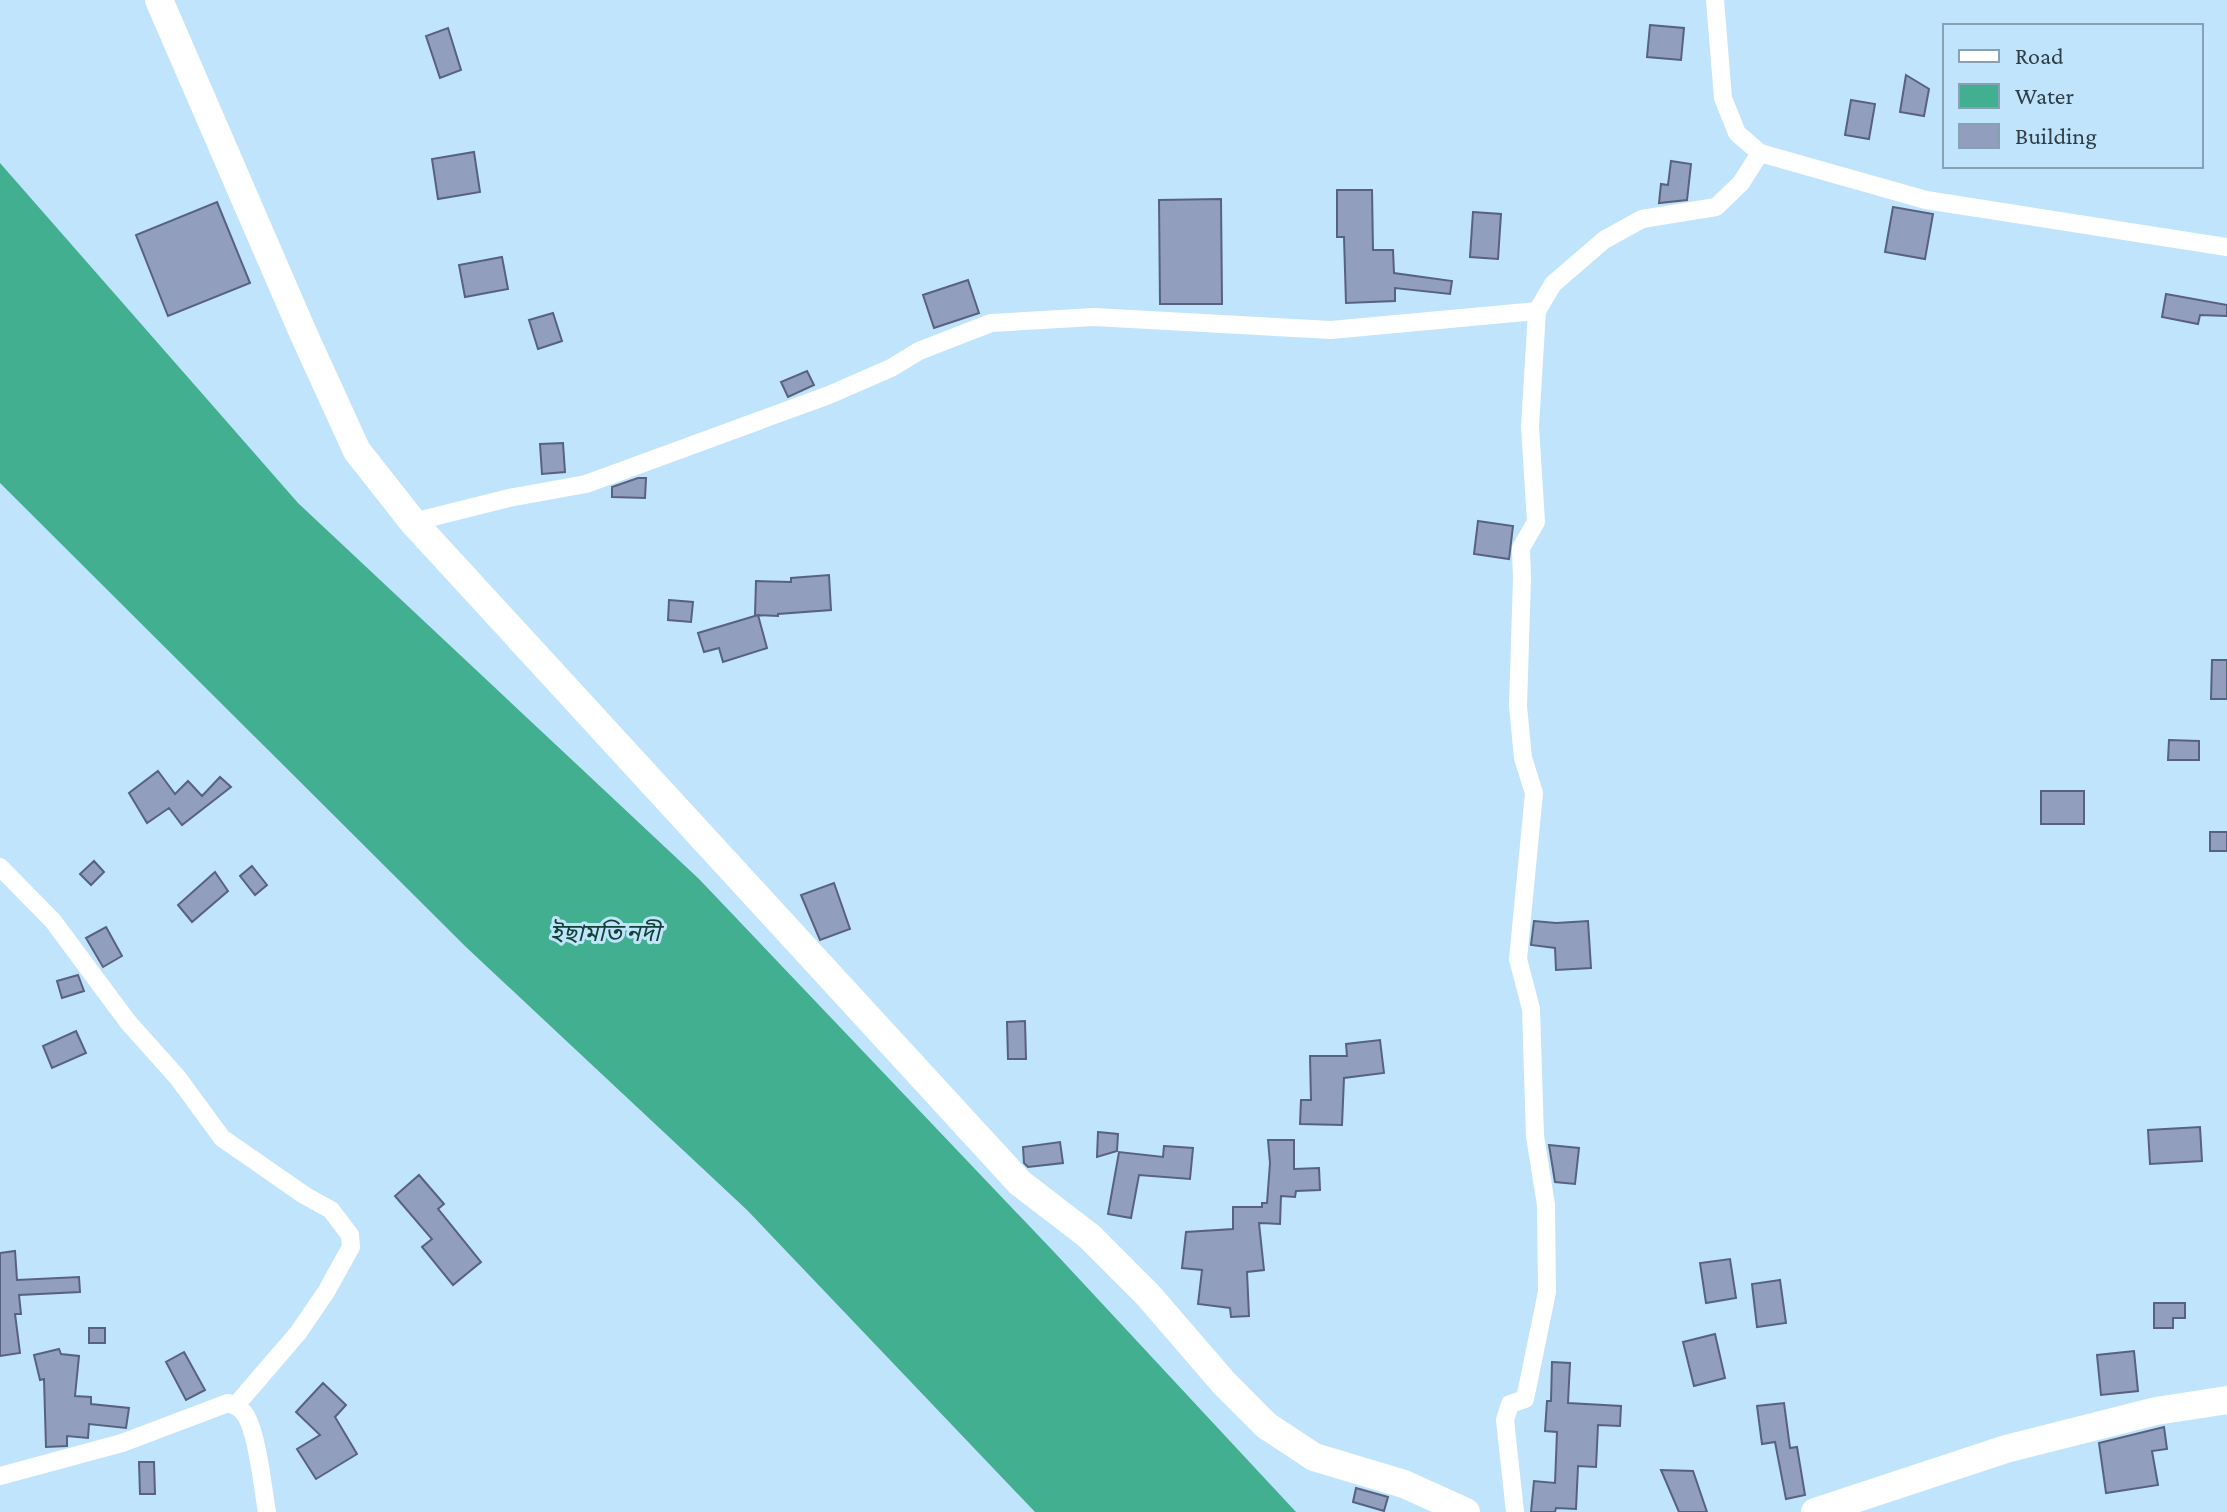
<svg xmlns="http://www.w3.org/2000/svg" width="2227" height="1512" font-family="'Crimson Pro','Noto Sans Bengali',serif">
  <style>
    .water { fill: #41af90 }
    .building { fill: #929ebe; stroke: #57627f; stroke-width: 2 }
    .lines { fill: none; stroke-linecap: round; stroke-linejoin: round }
    .street { stroke: #fff; stroke-width: 18 }
    .primary { stroke: #fff; stroke-width: 28 }
    .labels { text-anchor: middle; stroke-width: 6; stroke-linejoin: round; paint-order: stroke }
    .water-label { font-size: 24px; font-style: italic; fill: #114134; stroke: #c0e4fb }
  </style>
  <rect width="100%" height="100%" fill="#c0e4fb"/>
  <path class="water" d="M0 163 298 503 699 879 1055 1253 1296 1512H1035L747 1210 466 947 0 483Z"/>
  <path class="building" d="M1650 25 1684 28 1681 60 1647 57Z
    M448 28 461 70 440 78 426 36Z
    M1906 75 1929 89 1924 116 1900 112Z
    M1851 100 1875 104 1869 139 1845 135Z
    M474 152 480 192 438 199 432 159Z
    M1671 161 1691 164 1687 200 1659 203 1661 184 1668 185Z
    M1337 190H1372L1373 250H1393L1394 273 1452 281 1450 294 1395 288V301L1346 303 1344 237H1337Z
    M1221 199 1222 304H1160L1159 200Z
    M217 202 250 283 168 316 136 235Z
    M1893 207 1933 214 1925 259 1885 252Z
    M1473 212 1501 214 1498 259 1470 257Z
    M502 257 508 289 465 297 459 265Z
    M968 280 979 313 934 328 923 295Z
    M2166 294 2227 305V316L2200 315 2198 324 2162 317Z
    M553 313 562 341 538 349 529 320Z
    M807 371 814 385 788 397 781 382Z
    M563 443 565 472 542 474 540 444Z
    M638 478H646L645 498 612 497V487Z
    M1478 521 1513 526 1509 559 1474 554Z
    M829 575 831 610 778 614V616L755 615 756 581 791 582V578Z
    M669 600 693 602 691 622 668 620Z
    M758 615 767 648 723 662 719 648 704 652 698 633Z
    M2212 660H2227V699H2211Z
    M2169 740 2199 741V760H2168Z
    M158 771 175 794 188 781 202 796 220 777 231 787 182 825 169 808 147 823 129 793Z
    M2041 791H2084V824H2041Z
    M2210 832H2227V851H2210Z
    M94 861 104 872 91 885 80 874Z
    M252 866 267 885 255 895 240 876Z
    M215 872 228 891 192 922 178 905Z
    M834 883 850 929 820 940 801 895Z
    M1534 921 1556 923 1588 921 1591 968 1556 970 1555 948 1531 945Z
    M106 927 122 956 103 967 86 938Z
    M78 975 84 991 62 998 57 981Z
    M1025 1021 1026 1059H1008L1007 1022Z
    M76 1031 86 1053 52 1068 43 1046Z
    M1380 1040 1384 1073 1344 1078 1342 1125 1300 1124 1301 1100H1311L1310 1056H1347L1346 1044Z
    M2200 1127 2202 1161 2150 1164 2148 1130Z
    M1098 1132 1118 1134 1117 1151 1097 1157Z
    M1268 1140H1294V1169L1319 1168 1320 1190 1296 1191 1295 1197 1281 1196 1280 1224 1259 1223 1264 1270 1247 1272 1249 1316 1231 1317 1230 1308 1198 1304 1202 1270 1182 1268 1186 1232 1233 1229V1207H1262V1203H1267L1270 1163Z
    M1060 1142 1063 1163 1028 1167 1024 1163 1023 1147Z
    M1549 1145 1579 1148 1575 1184 1555 1182Z
    M1164 1146 1193 1148 1190 1179 1139 1175 1131 1218 1108 1214 1119 1152 1163 1157Z
    M419 1175 444 1204 438 1209 481 1262 453 1285 422 1247 432 1239 395 1196Z
    M15 1251 17 1280 79 1277 80 1292 19 1295 21 1314H15L20 1353 0 1356V1253Z
    M1730 1259 1736 1298 1706 1303 1700 1263Z
    M1780 1280 1786 1323 1757 1327 1752 1284Z
    M2154 1303H2185V1318H2173V1328H2154Z
    M89 1328H105V1343H89Z
    M1715 1334 1725 1378 1694 1386 1683 1342Z
    M59 1349 61 1354 79 1356 75 1396 91 1397V1404L129 1408 126 1428 89 1424 88 1438 67 1436V1446L46 1447 44 1379 40 1380 34 1355Z
    M2134 1351 2138 1391 2101 1395 2097 1355Z
    M184 1352 205 1390 186 1400 166 1362Z
    M1552 1362 1570 1363 1568 1403 1621 1406 1620 1426 1598 1425 1596 1467 1578 1466 1576 1509 1556 1508 1555 1512H1531L1534 1481 1555 1483 1557 1432 1545 1431 1547 1401H1551Z
    M323 1383 346 1405 335 1417 357 1454 316 1479 297 1449 320 1435 296 1412Z
    M1784 1403 1790 1448 1797 1447 1805 1495 1786 1499 1775 1442 1762 1444 1757 1406Z
    M2164 1427 2167 1449 2152 1451 2158 1485 2106 1493 2099 1443Z
    M139 1462H154L155 1494H140Z
    M1661 1470 1693 1471 1707 1512H1679Z
    M1356 1488 1388 1497 1384 1511 1353 1502Z"/>
  <g class="lines">
    <path class="street" d="M1715 0 1723 98 1737 133 1760 153 1926 200 2227 247
      M413 522 509 498 586 484 829 395 891 368 919 351 991 323 1094 317 1331 330 1537 311
      M0 867 53 921 128 1022 178 1078 222 1138 304 1195 331 1210 350 1235 351 1247 326 1292 298 1333 236 1405
      M0 1476 122 1443 228 1403C235 1405 240 1407 244 1413 257 1429 263 1490 267 1512
      M1515 1512 1505 1420 1510 1404 1525 1399 1547 1292 1546 1205 1535 1136 1531 1009 1518 959 1534 793 1523 758 1518 706 1522 578 1521 548 1536 522 1530 426 1537 311 1553 284 1604 240 1642 219 1716 207 1741 183 1760 153"/>
    <path class="primary" d="M159 0 304 335 357 451 413 522 1020 1183 1089 1236 1148 1295 1223 1382 1267 1426 1314 1457 1404 1484 1466 1512
      M1815 1512 2006 1449 2156 1411 2227 1400"/>
  </g>
  <g class="labels">
    <g class="water-label">
      <text x="605" y="941">ইছামতি নদী</text>
    </g>
  </g>
  <rect x="1943" y="24" width="260" height="144" fill="#c0e4fb" stroke="#86a1b3" stroke-width="2"/>
  <rect x="1959" y="50" width="40" height="12" fill="#ffffff" stroke="#86a1b3" stroke-width="2"/>
  <text x="2015" y="64" font-size="24" fill="#2e3d46">Road</text>
  <rect x="1959" y="84" width="40" height="24" fill="#41af90" stroke="#86a1b3" stroke-width="2"/>
  <text x="2015" y="104" font-size="24" fill="#2e3d46">Water</text>
  <rect x="1959" y="124" width="40" height="24" fill="#929ebe" stroke="#86a1b3" stroke-width="2"/>
  <text x="2015" y="144" font-size="24" fill="#2e3d46">Building</text>
</svg>
